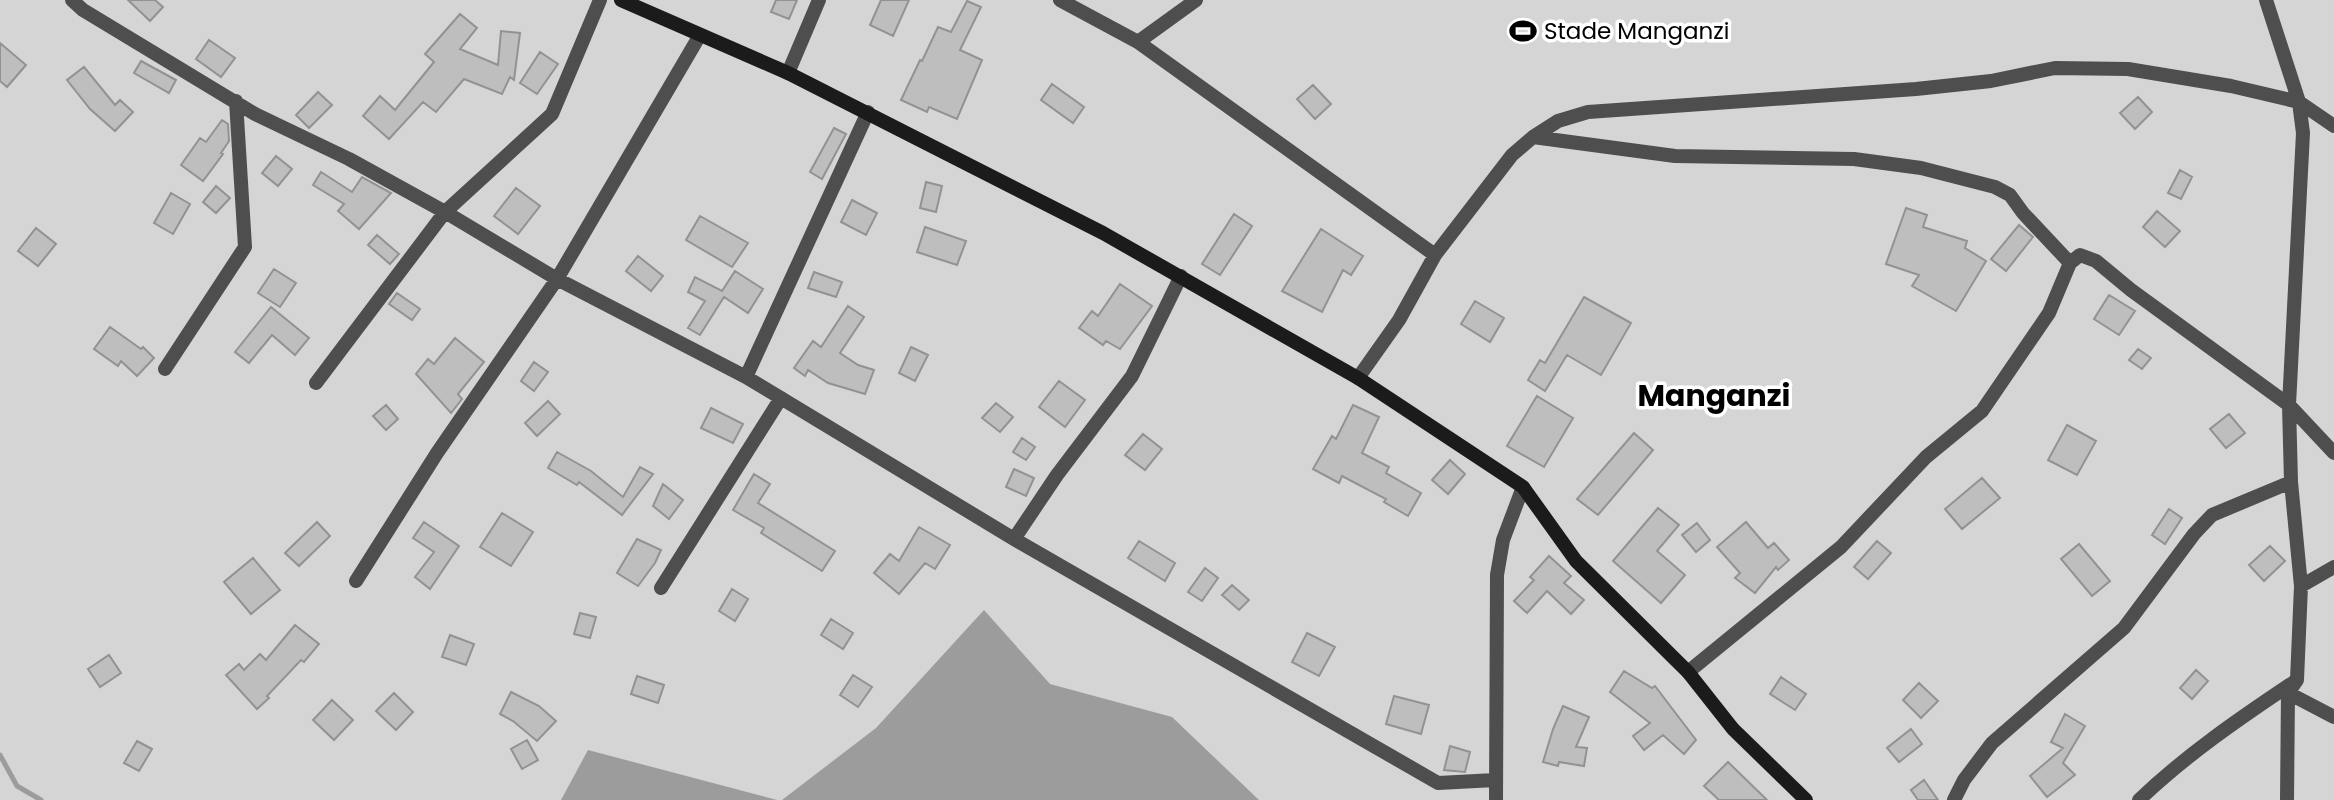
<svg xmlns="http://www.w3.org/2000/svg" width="2334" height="800" font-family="Poppins,sans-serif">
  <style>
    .green { fill: #d5d5d5 }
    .water { fill: #9c9c9c }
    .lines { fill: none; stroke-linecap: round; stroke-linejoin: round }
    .stream { stroke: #9c9c9c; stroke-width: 5 }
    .building { fill: #bebebe; stroke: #929292; stroke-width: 2 }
    .street { stroke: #4e4e4e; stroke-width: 14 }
    .secondary { stroke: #1b1b1b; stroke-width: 14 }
    .labels { text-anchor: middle; stroke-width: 7; stroke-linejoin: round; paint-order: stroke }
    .poi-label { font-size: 23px; fill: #000; stroke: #fff; text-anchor: start }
    .district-label { font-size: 30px; font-weight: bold; fill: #000; stroke: #fff }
  </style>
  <rect width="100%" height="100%" fill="#fff"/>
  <path class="green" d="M0 0H2334V800H0Z"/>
  <path class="water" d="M984 610 1050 684 1172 717 1259 800H782L876 728Z
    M588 750 777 800H561Z"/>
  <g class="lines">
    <path class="stream" d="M0 755 17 786 41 800"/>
  </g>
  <path class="building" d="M128 0H155L163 7 150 21Z
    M776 0H797L789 19 771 12Z
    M881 0H909L893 36 870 25Z
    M967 1 981 7 960 50 982 60 957 119 929 107 927 112 901 100 920 60 922 61 938 27 951 32Z
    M460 14 477 28 460 49 498 65 501 31 520 33 514 80 510 77 502 94 464 79 436 112 423 102 389 139 363 116 380 96 395 110 434 62 425 54Z
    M209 40 235 58 221 77 196 59Z
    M0 43 26 65 7 87 0 81Z
    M540 52 558 64 537 94 520 83Z
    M141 61 176 80 169 93 134 73Z
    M84 67 115 105 120 100 133 112 115 131 90 109 67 80Z
    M1052 84 1084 107 1073 123 1041 100Z
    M1313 85 1331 104 1315 119 1297 99Z
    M318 92 332 105 309 128 296 115Z
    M2138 97 2152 112 2135 129 2120 113Z
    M222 120 228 124 229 141 221 153 223 154 203 181 181 165 200 138 206 142Z
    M834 128 846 134 822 179 810 172Z
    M276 156 292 169 278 186 262 173Z
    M2180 170 2192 177 2181 199 2168 193Z
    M321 172 352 192 362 177 391 193 359 229 338 211 344 204 313 185Z
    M926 182 942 186 936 212 920 208Z
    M216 186 230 198 216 213 203 202Z
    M516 188 540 206 518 234 494 216Z
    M171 193 190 204 173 234 154 223Z
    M852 200 877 213 866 235 841 222Z
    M1906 208 1927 215 1923 227 1967 241 1965 248 1986 261 1956 311 1912 286 1919 275 1886 264Z
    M2157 211 2180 231 2165 247 2143 227Z
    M1234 214 1252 226 1220 275 1202 264Z
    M700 216 748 243 732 267 686 240Z
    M2019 225 2033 237 2006 271 1991 259Z
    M925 227 966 241 957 265 917 252Z
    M36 228 56 244 38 266 18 251Z
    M1321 229 1363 256 1351 275 1343 270 1322 312 1282 291Z
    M377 235 399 254 390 264 368 245Z
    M638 256 663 276 651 291 626 271Z
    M274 269 296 283 280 307 258 293Z
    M735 271 763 289 748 313 724 297 700 335 688 328 705 301 688 292 695 277 722 291Z
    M814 272 842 282 836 297 808 288Z
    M1120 284 1152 306 1120 349 1106 341 1103 345 1079 328 1092 311 1098 316Z
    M397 293 420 309 412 320 389 304Z
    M2109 295 2135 311 2119 335 2094 319Z
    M1584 297 1631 323 1601 375 1567 355 1545 391 1528 380 1540 360 1545 363Z
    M1475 301 1504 318 1490 342 1461 324Z
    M848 306 864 317 840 353 858 365 874 370 865 394 828 383 808 370 805 376 794 368 813 341 821 347Z
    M271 307 309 338 295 355 272 335 249 363 235 352Z
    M110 327 141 349 143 347 154 358 137 376 121 361 118 366 94 349Z
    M455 338 484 362 458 394 462 399 451 413 416 374 428 359 434 364Z
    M911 347 928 355 915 381 899 373Z
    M2138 349 2151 358 2142 369 2129 360Z
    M534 362 548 372 534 391 521 381Z
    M1059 381 1085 400 1065 427 1039 407Z
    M1537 396 1573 418 1544 467 1507 446Z
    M548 401 560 414 537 436 525 423Z
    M996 403 1013 417 1000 432 982 418Z
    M386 405 398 419 386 430 373 416Z
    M1353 405 1379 417 1362 453 1389 467 1386 473 1421 493 1408 516 1384 502 1386 499 1342 476 1339 483 1313 469 1332 436 1336 439Z
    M711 408 743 424 733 443 701 428Z
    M2229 414 2245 433 2226 448 2210 429Z
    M2067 425 2096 441 2077 475 2048 460Z
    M1634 433 1653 450 1598 515 1577 499Z
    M1143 434 1162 449 1145 470 1125 455Z
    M1022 438 1035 447 1026 460 1013 452Z
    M557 452 591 471 623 497 640 467 653 474 622 515 579 482 577 485 548 468Z
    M1450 460 1465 474 1448 494 1432 480Z
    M1014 469 1034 478 1026 496 1006 487Z
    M754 474 770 484 758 503 835 551 822 571 761 533 764 528 733 510Z
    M1982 478 2000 498 1962 529 1945 509Z
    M663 484 683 500 669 519 653 506Z
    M1658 508 1679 525 1657 551 1685 575 1661 603 1613 561Z
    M2169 509 2182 518 2165 544 2152 535Z
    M502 513 533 532 511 566 480 547Z
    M317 522 330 536 299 566 285 553Z
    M424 522 459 546 430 589 415 577 434 552 413 538Z
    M1746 522 1768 548 1774 543 1789 560 1778 570 1776 567 1755 593 1735 578 1740 573 1717 547Z
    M1697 523 1710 540 1696 552 1682 535Z
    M919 527 950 545 935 569 925 563 899 594 874 573 890 554 899 561Z
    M637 539 661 550 655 563 638 586 617 573Z
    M1139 541 1175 563 1165 581 1128 558Z
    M1877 541 1891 553 1868 579 1854 567Z
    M2079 544 2110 581 2092 596 2061 559Z
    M2270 546 2285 561 2264 581 2249 565Z
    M1549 556 1571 576 1564 583 1584 600 1571 614 1547 591 1527 613 1514 601 1534 580 1530 577Z
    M253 558 280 590 251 614 224 582Z
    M1205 568 1218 578 1202 601 1188 592Z
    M1232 585 1249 600 1239 610 1222 595Z
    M732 589 748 599 735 621 719 611Z
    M580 613 596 617 590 638 574 634Z
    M831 619 853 633 843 649 821 635Z
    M295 625 319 644 304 662 301 660 267 696 269 698 257 709 226 675 239 664 244 670 260 654 266 660Z
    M1307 633 1335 647 1319 676 1292 662Z
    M450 635 474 644 466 665 442 657Z
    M109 655 121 673 100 687 88 669Z
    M2196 670 2208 681 2192 699 2180 688Z
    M1624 671 1652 688 1655 686 1696 740 1684 754 1663 735 1644 750 1633 736 1650 723 1610 692Z
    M853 675 872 687 858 707 840 695Z
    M637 676 664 685 658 703 631 694Z
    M1781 677 1806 694 1795 710 1770 694Z
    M1919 683 1938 701 1921 718 1903 700Z
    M511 692 539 706 556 721 537 741 513 721 500 714Z
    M394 693 413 712 396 730 376 711Z
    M1394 696 1429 705 1421 734 1386 724Z
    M332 700 353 720 334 740 313 720Z
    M1563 706 1589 717 1576 747 1587 748 1584 766 1559 762 1558 766 1543 762 1553 729Z
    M2065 714 2085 726 2063 763 2075 775 2047 797 2030 776 2063 748 2051 742Z
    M1911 729 1922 744 1899 762 1887 748Z
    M527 740 538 760 522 769 511 749Z
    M137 741 152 749 139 771 124 763Z
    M1450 746 1470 752 1465 772 1444 770Z
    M1728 762 1767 800H1719L1704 786Z
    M1924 780 1938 800H1918L1911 790Z"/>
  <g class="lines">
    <path class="street" d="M72 0 83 10 255 114 349 159 445 212 557 279 746 377 1014 539 1438 783 1495 780
      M1060 0 1138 42 1435 255
      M2266 0 2299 102 2303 133 2289 405 2291 482 2301 586 2297 680 2288 693 2287 800
      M1138 42 1196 0
      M788 73 819 0
      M1533 137 1675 156 1854 159 1921 168 1995 187 2010 195 2023 213 2070 263 2080 255 2096 261 2131 290 2289 405 2334 453
      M165 369 245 247 236 101
      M746 377 868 112
      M1358 378 1399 320 1435 255 1512 155 1533 137 1558 121 1588 112 1916 89 1991 81 2055 68 2128 69 2231 86 2299 102 2334 126
      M316 383 445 212 552 114 600 0
      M1014 539 1057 475 1132 376 1181 276
      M356 581 437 453 557 279 700 35
      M2301 586 2334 567
      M661 588 781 398
      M1688 672 1841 547 1926 457 1982 411 2049 313 2070 263
      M2288 693 2334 717
      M1496 800 1497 575 1503 540 1523 487
      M1954 800 1964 780 1992 743 2124 628 2194 534 2212 515 2291 482
      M2139 800C2186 755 2240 718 2294 682"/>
    <path class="secondary" d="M621 0 788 73 1103 233 1358 378 1523 487 1576 561 1688 672 1733 729 1806 800"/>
  </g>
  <defs>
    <symbol id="stadium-bare" viewBox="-9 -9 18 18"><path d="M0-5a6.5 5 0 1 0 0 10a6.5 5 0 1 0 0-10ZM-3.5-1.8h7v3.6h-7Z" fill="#000" stroke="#fff" stroke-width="2.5" paint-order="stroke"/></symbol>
  </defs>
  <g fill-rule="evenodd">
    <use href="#stadium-bare" x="1504" y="12" width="38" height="38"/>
  </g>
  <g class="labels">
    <g class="poi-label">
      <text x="1544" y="39">Stade Manganzi</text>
    </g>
    <g class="district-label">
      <text x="1714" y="406">Manganzi</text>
    </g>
  </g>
</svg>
